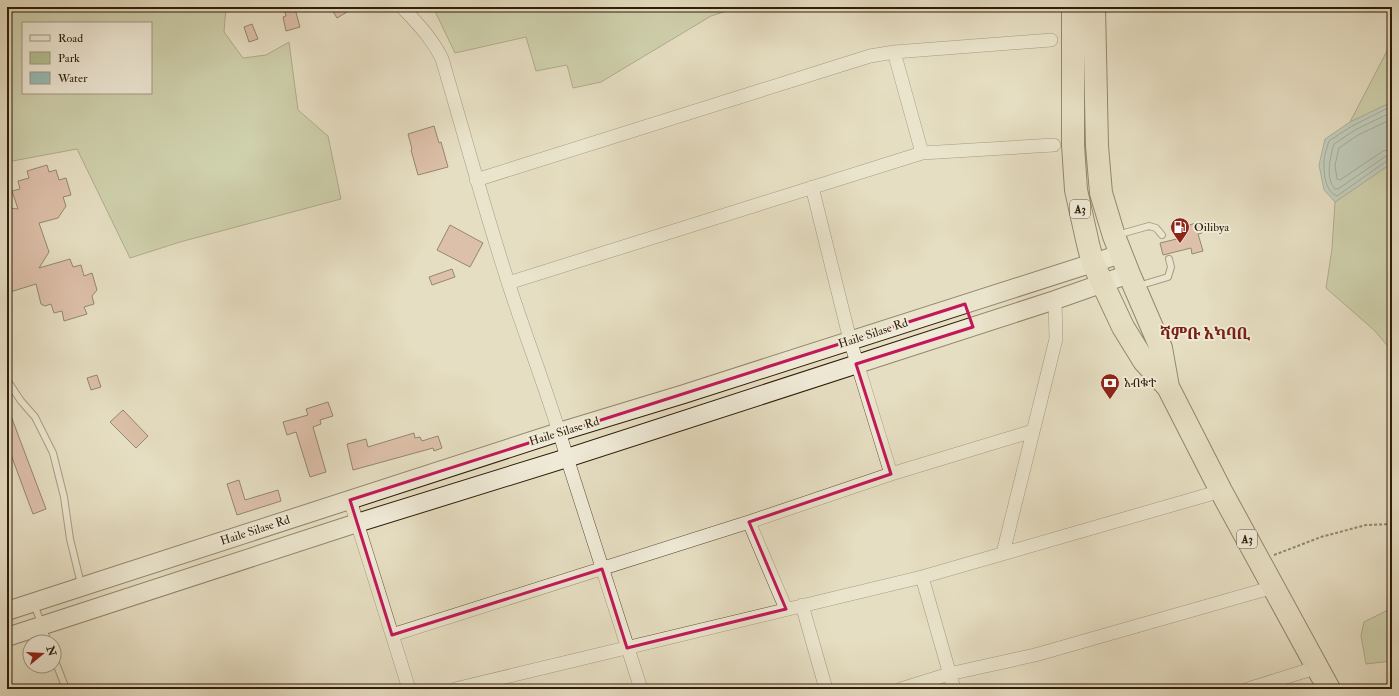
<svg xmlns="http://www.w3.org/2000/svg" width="1399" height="696" font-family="'IM FELL Double Pica','Noto Serif Ethiopic',serif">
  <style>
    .green { fill: #b4c193; stroke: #726f4e; fill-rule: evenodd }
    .water { fill: #97bbb7; stroke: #6d7c71 }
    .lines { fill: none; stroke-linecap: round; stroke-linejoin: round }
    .shore { stroke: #636c60; stroke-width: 1 }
    .building { fill: #d39c8b; stroke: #2f1d09 }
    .lane-casing { stroke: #5d4d37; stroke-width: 8 }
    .street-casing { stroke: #5d4d37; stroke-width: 14 }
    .secondary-casing { stroke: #2f1d09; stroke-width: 20 }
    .highway-casing { stroke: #2f1d09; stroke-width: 24 }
    .path { stroke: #2f1d09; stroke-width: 2; stroke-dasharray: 3 2; stroke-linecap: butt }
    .lane { stroke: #efead7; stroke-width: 6 }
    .street { stroke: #efead7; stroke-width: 13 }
    .secondary { stroke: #efead7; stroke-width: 18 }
    .highway { stroke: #e6dec2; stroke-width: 22 }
    .marked { fill: none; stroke: #c2185b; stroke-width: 3; stroke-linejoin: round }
    .labels { text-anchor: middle; stroke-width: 4; stroke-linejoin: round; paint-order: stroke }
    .shield { fill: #efead7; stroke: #695a47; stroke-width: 1 }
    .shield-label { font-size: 11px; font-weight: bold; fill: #2f1d09 }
    .poi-label { font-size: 12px; fill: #2f1d09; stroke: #efead7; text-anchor: start }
    .street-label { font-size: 12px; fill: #2f1d09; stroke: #efead7 }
    .district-label { font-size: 16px; font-weight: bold; fill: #7a1f14; stroke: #efead7 }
  </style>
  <rect width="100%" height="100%" fill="#e6dec2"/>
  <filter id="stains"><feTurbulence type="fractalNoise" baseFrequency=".005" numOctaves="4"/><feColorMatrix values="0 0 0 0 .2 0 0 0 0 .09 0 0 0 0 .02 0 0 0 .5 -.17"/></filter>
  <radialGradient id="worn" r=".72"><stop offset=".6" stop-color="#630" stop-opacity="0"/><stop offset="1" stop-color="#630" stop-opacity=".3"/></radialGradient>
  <path class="green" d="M7 7H226L224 32 243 58 266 55 289 42 298 110 328 136 341 199 180 242 130 258 77 149 7 162ZM23 23H151V93H23Z
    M433 7H739L711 16 601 82 573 88 567 65 536 71 526 37 455 53Z
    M1391 7 1392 102 1350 122 1387 51Z
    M1392 163V351L1374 330 1326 288 1332 249 1335 202Z
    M1392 608V661L1366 664 1361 636 1364 622Z"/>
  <path class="water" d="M1392 102V163L1335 202 1324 190 1319 165 1325 139 1350 122Z"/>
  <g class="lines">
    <path class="shore" d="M1392 106 1352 126 1329 141C1327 148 1323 158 1324 166 1324 176 1326 192 1337 196L1388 160H1392
      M1392 112 1355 130 1334 144C1330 157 1325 178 1335 189H1338L1386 156 1392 155
      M1392 119 1358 135 1339 148 1335 165 1337 179 1340 180 1383 151 1392 149"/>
  </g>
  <path class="building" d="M330 7H355L337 18Z
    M295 9 300 27 286 31 283 17 286 16 285 12Z
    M252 24 258 39 249 42 244 27Z
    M434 126 439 143 441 142 448 167 418 175 411 150 412 149 408 134Z
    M47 165 49 172 56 170 59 180 66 178 71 195 63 197 66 206 58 218 39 223 49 252 39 268 70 259 73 267 81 265 84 276 92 273 97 290 92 296 94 304 84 307 87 314 64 321 62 311 54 313 51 304 45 306 41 304 36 284 7 293V208L18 209 12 191 20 189 18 181 29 178 27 171Z
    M1199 222 1202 233 1198 234 1203 251 1192 254 1191 248 1163 255 1160 243 1185 237 1183 227Z
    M450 225 483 243 470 267 437 250Z
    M452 269 455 277 432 285 429 277Z
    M97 375 101 387 91 390 87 378Z
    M328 402 333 416 320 420 321 424 313 427 326 472 310 477 296 432 287 435 283 422 308 415 306 409Z
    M7 408H8L46 509 33 514 10 452 7 453Z
    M123 410 148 436 136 448 110 422Z
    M414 433 415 438 420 437 422 441 438 436 442 448 434 451 433 448 353 470 347 444 366 439 368 447Z
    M239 480 245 500 278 490 281 501 237 515 227 484Z"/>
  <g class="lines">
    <defs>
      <path id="lane" d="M1117 235 1149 226 1156 228 1162 235
        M1138 286 1168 277 1171 267 1169 259
        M7 380 21 401 35 417 53 453 64 497 70 539 81 584
        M34 604 48 642
        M54 658 66 689"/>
      <path id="street" d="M402 7C417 23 432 38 442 59 464 133 484 208 508 282 527 341 550 398 567 458L641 689
        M894 52 922 153
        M476 180 870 56 894 52 1051 40
        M812 187 850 340 891 474
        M508 283 922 153 1054 145
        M350 500 409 689
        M749 522 786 609
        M1003 553 1056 339 1055 300
        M922 577 954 689
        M802 605 826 689
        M392 635 749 522 891 474 1033 431
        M455 689 922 577 1221 491
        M901 689 949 674 1035 655 1274 587
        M1248 689 1318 667"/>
      <path id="secondary" d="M7 611 559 432 684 394 1121 254
        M7 637 357 523 567 458 1055 300 1129 274"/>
      <path id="highway" d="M1073 7V145L1076 190 1088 244 1093 263 1123 327 1144 361 1168 387
        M1094 7 1097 146 1101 193 1114 236 1129 274 1161 348 1168 387 1221 491 1329 689"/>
    </defs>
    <use href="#lane" class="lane-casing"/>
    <use href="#street" class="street-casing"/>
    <use href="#secondary" class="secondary-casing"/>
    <use href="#highway" class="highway-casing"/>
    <path class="path" d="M1274 555 1321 537 1366 525 1392 524"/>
    <use href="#lane" class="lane"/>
    <use href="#street" class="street"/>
    <use href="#secondary" class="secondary"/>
    <use href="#highway" class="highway"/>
  </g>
  <path d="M0 0H1399V696H0ZM965 304 973 327 856 364 891 474 749 522 786 609 627 648 602 569 392 635 350 500Z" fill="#e6dec2" fill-opacity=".55" fill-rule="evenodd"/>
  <path class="marked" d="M965 304 973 327 856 364 891 474 749 522 786 609 627 648 602 569 392 635 350 500Z"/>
  <defs>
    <symbol id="fuel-pin" viewBox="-11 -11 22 30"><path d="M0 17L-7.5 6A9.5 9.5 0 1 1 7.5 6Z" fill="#8f2418" stroke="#efead7"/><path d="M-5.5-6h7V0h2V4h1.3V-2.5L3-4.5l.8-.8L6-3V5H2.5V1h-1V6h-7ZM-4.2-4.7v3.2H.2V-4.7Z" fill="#fff"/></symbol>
    <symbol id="bank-pin" viewBox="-11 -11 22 30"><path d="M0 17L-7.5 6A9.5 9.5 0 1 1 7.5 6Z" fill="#8f2418" stroke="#efead7"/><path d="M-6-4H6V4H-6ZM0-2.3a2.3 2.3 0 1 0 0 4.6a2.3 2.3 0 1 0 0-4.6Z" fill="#fff"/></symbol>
  </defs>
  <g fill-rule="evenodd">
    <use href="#fuel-pin" x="1169" y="216" width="22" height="30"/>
    <use href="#bank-pin" x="1099" y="372" width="22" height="30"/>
  </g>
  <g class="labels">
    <g class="shield">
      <rect x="1070" y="200" width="20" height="18" rx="3"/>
      <rect x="1237" y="530" width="20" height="18" rx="3"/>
    </g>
    <g class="shield-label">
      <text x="1080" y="213">A3</text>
      <text x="1247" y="543">A3</text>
    </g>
    <g class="poi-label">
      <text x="1194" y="231">Oilibya</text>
      <text x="1124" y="387">አብቁተ</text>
    </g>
    <g class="street-label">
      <text transform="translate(873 333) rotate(-18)" y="4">Haile Silase Rd</text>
      <text transform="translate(564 431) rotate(-17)" y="4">Haile Silase Rd</text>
      <text transform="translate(255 530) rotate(-18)" y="4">Haile Silase Rd</text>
    </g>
    <g class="district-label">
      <text x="1205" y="339">ሻምቡ አካባቢ</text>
    </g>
  </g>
  <rect width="1399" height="696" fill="none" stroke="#e6dec2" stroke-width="24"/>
  <rect x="8" y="8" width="1383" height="680" fill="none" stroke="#2f1d09" stroke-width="2"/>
  <rect x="12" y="12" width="1375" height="672" fill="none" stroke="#2f1d09"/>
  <rect x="22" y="22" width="130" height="72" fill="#efead7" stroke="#a29885"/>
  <rect x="30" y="35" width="20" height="6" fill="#efead7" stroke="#a29885"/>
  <text x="58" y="42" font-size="12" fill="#2f1d09">Road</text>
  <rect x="30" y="52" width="20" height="12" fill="#b4c193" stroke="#a29885"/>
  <text x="58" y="62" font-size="12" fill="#2f1d09">Park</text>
  <rect x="30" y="72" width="20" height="12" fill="#97bbb7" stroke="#a29885"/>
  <text x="58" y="82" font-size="12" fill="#2f1d09">Water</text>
  <g transform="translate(42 654) rotate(72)"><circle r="19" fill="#efead7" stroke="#a29885"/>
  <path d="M0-3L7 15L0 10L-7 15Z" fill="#8f2418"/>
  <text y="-6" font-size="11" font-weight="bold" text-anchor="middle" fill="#2f1d09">N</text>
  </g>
  <rect width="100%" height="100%" filter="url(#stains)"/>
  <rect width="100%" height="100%" fill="url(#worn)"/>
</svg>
